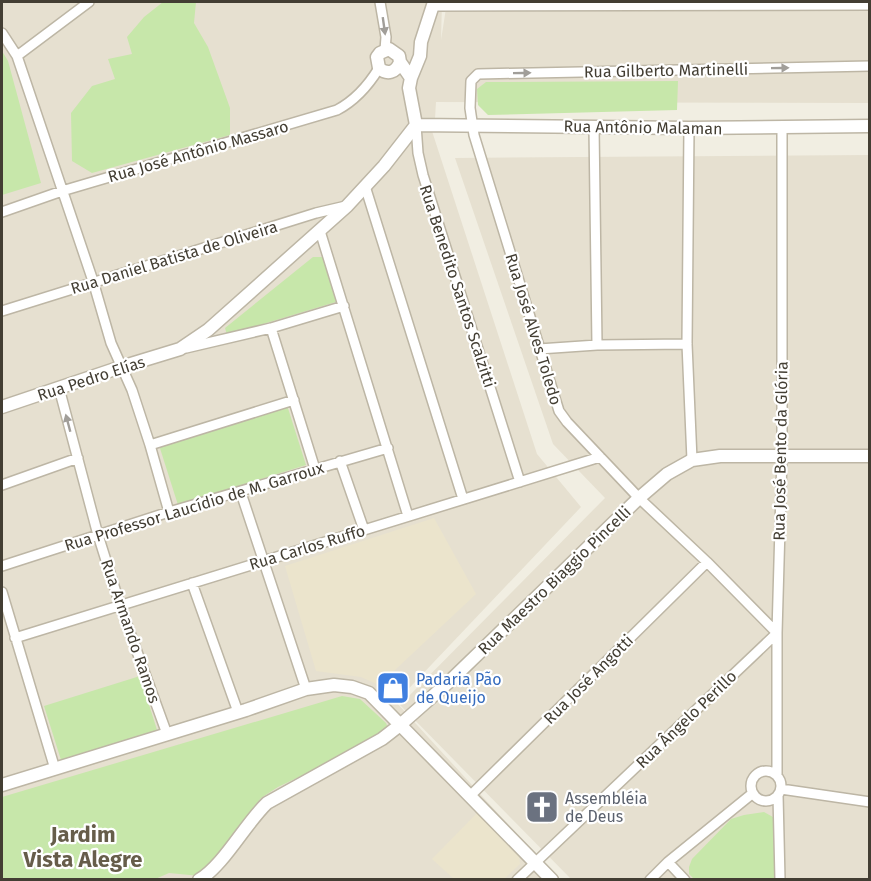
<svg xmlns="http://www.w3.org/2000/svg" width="871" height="881" font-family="'Fira Sans',sans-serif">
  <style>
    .residential { fill: #e6e0d0 }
    .education { fill: #ebe4cc }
    .green { fill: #c7e7aa }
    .building { fill: #d3cab8; stroke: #cec3ab; stroke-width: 1.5 }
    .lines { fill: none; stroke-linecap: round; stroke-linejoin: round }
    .minor-casing { stroke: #bdb6a5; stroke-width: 12 }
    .tertiary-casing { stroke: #bdb6a5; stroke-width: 15 }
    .minor { stroke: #fff; stroke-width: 9 }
    .tertiary { stroke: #fff; stroke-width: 12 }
    .oneway { fill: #a19e99 }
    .labels { text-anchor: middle; stroke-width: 4.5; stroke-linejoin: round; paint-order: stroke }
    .street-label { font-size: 16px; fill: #433e33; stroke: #fff }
    .shop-label { font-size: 16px; fill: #366cbe; stroke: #fff; text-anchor: start }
    .worship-label { font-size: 16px; fill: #5b616d; stroke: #fff; text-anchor: start }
    .district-label { font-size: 22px; font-weight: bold; fill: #665d4a; stroke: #fff }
  </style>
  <rect width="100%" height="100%" fill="#f1eee2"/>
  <path class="residential" d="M2 2H442L441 40 447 2H869V103L436 102 435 119 430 125 537 454 581 507 396 702 558 879 2 880Z
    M869 155V879H571L400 705 605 498 553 444 455 158Z"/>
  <path class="education" d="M434 518 476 594 379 685 361 677 316 671 285 566Z
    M479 811 519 856 520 864 504 879H454L432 859Z"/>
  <path class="green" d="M163 2H196L194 23 208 47 230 108V135L92 173 72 161 71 113 92 86 115 79 108 59 132 54 127 37 144 17Z
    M2 51 8 61 41 183 2 195Z
    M678 81 677 110 488 115 478 105 477 89 486 82Z
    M313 257H323L336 302 227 335 225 328Z
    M286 402 306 465 178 505 158 442Z
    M140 676 157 730 61 760 44 706Z
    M342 696 360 699 386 723 388 728 386 735 278 787 261 798 200 876 169 873 153 880H2V797Z
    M764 812 773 817 777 828V879H694L689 874V867L692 859 731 819 744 815Z"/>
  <path class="building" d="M398 681 400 690 394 695 384 686Z
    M536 792 557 814 549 823 527 800Z"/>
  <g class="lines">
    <defs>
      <path id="minor" d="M380 2 386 37 385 50
        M434 6 870 5
        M2 33 17 56 93 281 111 343 132 390 150 445 169 512
        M17 56 89 2
        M416 125 418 153 423 175 520 482
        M594 127 597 345
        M689 128 687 344 692 460
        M365 186 463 499
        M2 212 62 191 337 110C356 100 368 86 379 68
        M320 231 408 516
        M2 311 316 213 346 206
        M271 328 315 469
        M186 348 271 328 344 306
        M539 349 597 345 687 344
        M59 388 98 535 120 605 167 734
        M150 445 294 400
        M340 461 364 530
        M2 485 78 458
        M241 493 306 689
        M2 566 169 512 388 448
        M192 583 238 712
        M2 592 55 769
        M15 638 600 457
        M751 786a15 15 0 1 1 30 0a15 15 0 1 1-30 0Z
        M777 775V633L782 456V128
        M781 789 870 802
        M778 795 780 880
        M470 796 707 562
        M668 862 685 880
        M517 880 777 633 707 562 639 498 567 422 559 411 474 135 470 108 471 81 478 74 870 66
        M650 880 668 862 753 793"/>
      <path id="tertiary" d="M400 62C396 73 387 75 379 68L377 57 380 53 389 49 399 56 400 62 411 78 409 88 416 125
        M411 78 420 56 421 42 434 2
        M416 125 689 128 870 126
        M2 407 121 367 180 349 208 330 347 206 384 166 416 125
        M2 785 246 710 306 689 334 685 352 687 369 693 552 880
        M199 880C224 865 245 824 267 803L382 739 400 725 451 680 639 498 667 474 692 460 720 456H870"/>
    </defs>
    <use href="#minor" class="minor-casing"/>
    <use href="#tertiary" class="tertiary-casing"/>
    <use href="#minor" class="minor"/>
    <use href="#tertiary" class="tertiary"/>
  </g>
  <defs><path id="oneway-solid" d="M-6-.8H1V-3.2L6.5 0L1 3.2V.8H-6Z" transform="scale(1.5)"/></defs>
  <g class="oneway">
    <use href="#oneway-solid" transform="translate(384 26) rotate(82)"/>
    <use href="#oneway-solid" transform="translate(780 68) rotate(-1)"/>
    <use href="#oneway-solid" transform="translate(522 73) rotate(-1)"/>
    <use href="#oneway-solid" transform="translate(68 423) rotate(-105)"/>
  </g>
  <defs>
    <symbol id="shop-square" viewBox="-11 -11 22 22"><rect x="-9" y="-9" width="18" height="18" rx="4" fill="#3f7fe0" stroke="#fff"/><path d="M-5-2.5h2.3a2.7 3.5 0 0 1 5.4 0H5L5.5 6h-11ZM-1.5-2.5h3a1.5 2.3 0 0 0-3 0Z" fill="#fff"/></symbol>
    <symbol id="church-square" viewBox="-11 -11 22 22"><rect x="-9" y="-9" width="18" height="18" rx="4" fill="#6b7280" stroke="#fff"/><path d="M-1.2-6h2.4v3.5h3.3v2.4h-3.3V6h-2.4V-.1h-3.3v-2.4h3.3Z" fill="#fff"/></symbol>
  </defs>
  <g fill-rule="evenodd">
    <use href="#shop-square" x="374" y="669" width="38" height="38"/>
    <use href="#church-square" x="523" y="788" width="38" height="38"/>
  </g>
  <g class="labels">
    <g class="street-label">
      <text transform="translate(666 70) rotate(-1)" y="6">Rua Gilberto Martinelli</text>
      <text transform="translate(643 127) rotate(1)" y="6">Rua Antônio Malaman</text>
      <text transform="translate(198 151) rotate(-16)" y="6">Rua José Antônio Massaro</text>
      <text transform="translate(174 257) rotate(-17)" y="6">Rua Daniel Batista de Oliveira</text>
      <text transform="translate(458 286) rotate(72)" y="6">Rua Benedito Santos Scalzitti</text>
      <text transform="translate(534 329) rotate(73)" y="6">Rua José Alves Toledo</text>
      <text transform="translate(91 378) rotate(-18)" y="6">Rua Pedro Elías</text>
      <text transform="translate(780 451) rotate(-89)" y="6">Rua José Bento da Glória</text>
      <text transform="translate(194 506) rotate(-17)" y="6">Rua Professor Laucídio de M. Garroux</text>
      <text transform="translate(307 547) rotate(-17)" y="6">Rua Carlos Ruffo</text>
      <text transform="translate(554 580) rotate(-44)" y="6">Rua Maestro Biaggio Pincelli</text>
      <text transform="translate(131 631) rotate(71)" y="6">Rua Armando Ramos</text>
      <text transform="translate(588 679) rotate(-45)" y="6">Rua José Angotti</text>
      <text transform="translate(686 719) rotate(-44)" y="6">Rua Ângelo Perillo</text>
    </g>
    <g class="shop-label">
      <text x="416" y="685">Padaria Pão<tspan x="416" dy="18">de Queijo</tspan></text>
    </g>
    <g class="worship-label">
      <text x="565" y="804">Assembléia<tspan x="565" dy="18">de Deus</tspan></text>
    </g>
    <g class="district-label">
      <text x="83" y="842">Jardim<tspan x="83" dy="25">Vista Alegre</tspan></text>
    </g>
  </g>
  <rect width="871" height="881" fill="none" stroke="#433e33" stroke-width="6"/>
</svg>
